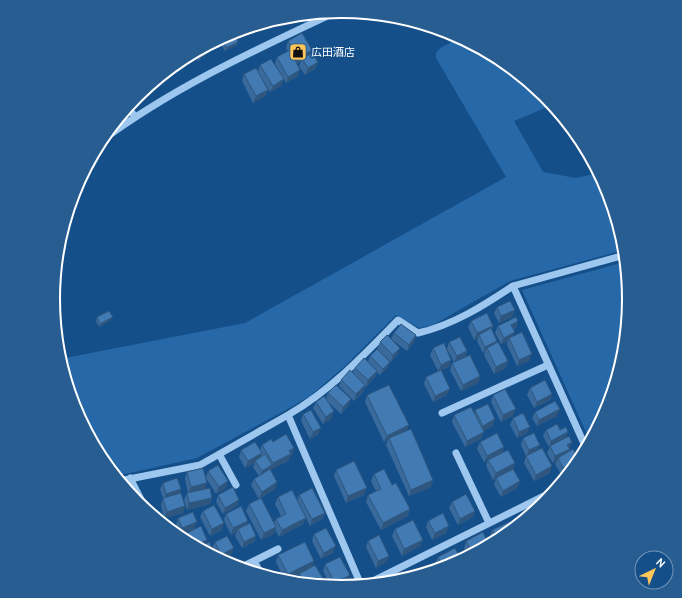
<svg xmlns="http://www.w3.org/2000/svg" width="682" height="598" font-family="Cabin,'Noto Sans JP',sans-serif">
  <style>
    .green { fill: #2769a8 }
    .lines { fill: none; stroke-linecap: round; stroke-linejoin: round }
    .minor { stroke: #9dc7ef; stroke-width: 7 }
    .wall { fill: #396a9b }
    .shaded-wall { fill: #2e567e }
    .building { fill: #427bb4; stroke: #2e567e }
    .labels { text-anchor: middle; stroke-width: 3.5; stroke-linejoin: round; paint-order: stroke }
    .poi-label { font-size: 11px; fill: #fff; stroke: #154f89; text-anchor: start }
    .rim { fill: none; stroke: #fff; stroke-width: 2 }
  </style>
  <rect width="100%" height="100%" fill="#154f89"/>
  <path class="green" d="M237 31 238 35 222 44 218 40Z
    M460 38C494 56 528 75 552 105L514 121 543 172 576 178 599 173 607 189 624 250 510 281 433 325 419 328 396 315 345 366 310 396 286 410 197 458 116 476 101 459 75 409 60 359 245 323 506 177 436 58V53L440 48Z
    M625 262 629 299 623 355 607 409 590 441 522 290Z"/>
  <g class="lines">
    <path class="minor" d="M127 108 135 116
      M100 142C172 88 255 50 336 12
      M442 413 548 365
      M586 448 513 286 625 255
      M456 453 489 523
      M219 454 236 485
      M130 478 147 511
      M119 481 200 465 288 415
      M254 561 278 549
      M240 568 254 561 261 574
      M367 584 554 491
      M361 585 288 415C331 390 363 356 398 320L418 333C453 325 483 306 513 286"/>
  </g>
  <path class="wall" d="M218 40 216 44 199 61 192 54Z
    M288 41 310 54 318 62 315 69 305 75 299 66 301 61 297 64 298 76 286 83 284 79 281 86 270 92 260 75 268 90 265 96 253 103 242 81 244 74 258 71 260 65 282 76 275 64 277 57 288 51 286 48Z
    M238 42 237 45 225 51 222 46 224 43Z
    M497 307 515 310 512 317 499 323 494 313Z
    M97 317 111 320 99 327 96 321Z
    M471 321 493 326 492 330 506 368 494 374 484 355 485 352 483 353 477 341 478 338 474 340 468 327Z
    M518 321 516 328 513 329V336L529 361 517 366 507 345 508 341 501 344 495 333 498 326Z
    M394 333 416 335 414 342 407 351 391 339Z
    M380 342 398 354 391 362 377 349Z
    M449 342 467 351 465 357 480 376 478 383 461 391 450 370 452 363 454 362 447 349Z
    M433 348 451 360 449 367 441 370 447 395 433 402 424 384 426 377 438 371 430 355Z
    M370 356 390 362 387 368 380 375 377 372 375 377 366 387 365 386 363 392 354 401 339 386 341 380 353 373 355 368 368 362Z
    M530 388 552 394 550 400 534 408 527 395Z
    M328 393 348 406 341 414 328 402 332 418 323 424 313 408 316 402 326 399Z
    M367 395 407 430 433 480 431 487 409 496 386 445 388 440 384 442 365 402Z
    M493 395 513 416 501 422 491 402Z
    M475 410 493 426 483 431 484 432 481 439 465 447 452 422 454 415 474 413Z
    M535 412 557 416 537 426 532 418Z
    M303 414 318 435 310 439 301 421Z
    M513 418 527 433 517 438 510 425Z
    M546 430H560L566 438 572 442 568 452 577 463 574 467 561 474 555 464 557 461 553 463 547 453 550 447H549L543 436Z
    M523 438 538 450 550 473 534 481 524 463 526 456 521 445Z
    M273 442 294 448 292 455 290 456 288 461 270 470 277 482 275 489 259 499 251 485 254 479 259 476 253 467 255 463 245 468 239 457 241 450H260L262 445Z
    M480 442 504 447 502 453 515 463 513 469 517 488 501 497 494 485 496 479 493 480 486 466 488 460 484 462 477 449Z
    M336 470 364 495 346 503 334 476Z
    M208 471 226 488 216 494 206 478Z
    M187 472 205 489 212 498 210 504 187 510 184 500 187 493H188L185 478Z
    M374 474 392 485 410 509 408 516 381 530 366 502 368 495 376 491 371 481Z
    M163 483 181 489 179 494 185 506 183 513 164 518 161 505 163 498 160 489Z
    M218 495 239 500 237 506 223 514 216 502Z
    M299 495 325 513 322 519 310 526 306 518 303 524 279 537 275 529 274 534 261 540 246 511 249 504 274 523 276 519 281 516 275 504 278 497 297 501Z
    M452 502 475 511 473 517 458 525 449 508Z
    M536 510 518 524 521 518Z
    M203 511 222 530 210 536 200 517Z
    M226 514 247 525 256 536 254 542 242 548 235 536 237 532 231 535 224 520Z
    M178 518 194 529 180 535 176 525Z
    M428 521 446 533 432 540 426 527Z
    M395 529 423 540 420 546 402 556 392 536Z
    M492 530 501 539 493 543 490 537Z
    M185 534 206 544 212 548 215 542 231 555 221 560 183 539Z
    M314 534 333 553 321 559 312 541Z
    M368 541 389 556 386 562 376 568 366 547Z
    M466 541 489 545 468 556 464 548Z
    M278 555 314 561 312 567 324 585 298 583 297 580 299 574 285 581 276 562Z
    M438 557 451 565 438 569 435 564Z
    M325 564 348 582 339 587 331 586 323 571Z"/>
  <path class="shaded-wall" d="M218 40 216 44 199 61 201 55 214 42Z
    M238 42 237 45 225 51 226 48Z
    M312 50 310 56 302 59 301 61 296 64 298 58Z
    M318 62 315 69 305 75 308 68Z
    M300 70 298 76 286 83 288 77Z
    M284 79 281 86 270 92 273 86Z
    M268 90 265 96 253 103 256 96Z
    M515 310 512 317 499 323 501 316Z
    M113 317 111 320 99 327 100 324Z
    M518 321 516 328 509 331 511 325Z
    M493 326 491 332 479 335 478 338 474 340 477 333Z
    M515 332 512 339 509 338 508 341 501 344 504 338Z
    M416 335 414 342 407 351 409 345Z
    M497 341 495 347 487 348 485 352 483 353 485 347Z
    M400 348 398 354 391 362 393 355Z
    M467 351 465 358 454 363 457 356Z
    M532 354 529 361 517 366 519 360Z
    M451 360 449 367 438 371 441 365Z
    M508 361 506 368 494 374 496 367Z
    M390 362 387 368 380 375 383 369Z
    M377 371 375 377 366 387 368 380Z
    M480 376 478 383 461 391 463 385Z
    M365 385 363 392 354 401 356 394Z
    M450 389 447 395 433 402 435 396Z
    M552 394 550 400 534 408 537 402Z
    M351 399 348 406 341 414 343 407Z
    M516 409 513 416 501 422 503 415Z
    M560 409 557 416 537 426 539 420Z
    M334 411 332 418 323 424 326 417Z
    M495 419 493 426 480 432 483 426Z
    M409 425 406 432 389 438 388 440 384 442 387 436Z
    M530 427 527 433 517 438 519 432Z
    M321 428 318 435 310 439 313 432Z
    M484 432 481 439 465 447 467 441Z
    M568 432 566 439 549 447 551 441Z
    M572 442 567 455 558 458 557 461 553 463 555 456 567 445Z
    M540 445 537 452 526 457 529 450Z
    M504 447 502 453 484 462 487 456Z
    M294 448 292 455 290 456 288 461 270 470V471L260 478 262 471 272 465 273 463Z
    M262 453 259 460 255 461V463L245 468 248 461Z
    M579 459 577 463 574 467 561 474 563 468Z
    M515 463 513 470 493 480 496 473Z
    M552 466 550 473 534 481 536 475Z
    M433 480 431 487 409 496 411 490Z
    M228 481 226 488 216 494 219 487Z
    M520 481 517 488 501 497 503 491Z
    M277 482 275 489 259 499 262 492Z
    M207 483 205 490 188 493 191 487Z
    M367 488 364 495 346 503 348 496Z
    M181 489 179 495 164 500 166 494Z
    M212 498 210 504 187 510 189 503Z
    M239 500 237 506 223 514 225 508Z
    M185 506 183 513 164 518 167 512Z
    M410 509 408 516 381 530 383 523Z
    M475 511 473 517 458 525 460 519Z
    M325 513 322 519 310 526 312 519Z
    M306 518 303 524 279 537 282 530Z
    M248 521 246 527 238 529 237 532 231 535 233 528Z
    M197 522 194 529 180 535 182 528Z
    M224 523 222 530 210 536 212 529Z
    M449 526 446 533 432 540 435 533Z
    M276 527 274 534 261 540 264 533Z
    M256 536 254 542 242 548 244 542Z
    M207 540 205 547 200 549 195 546Z
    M423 540 420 546 402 556 404 549Z
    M336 546 333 553 321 559 324 553Z
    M234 548 231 555 221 560 219 559 221 555Z
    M389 556 386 562 376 568 378 561Z
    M314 561 312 568 285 581 288 574Z
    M350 575 348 582 339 587 334 586 335 583Z"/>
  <path class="building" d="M302 33 312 50 298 58 288 41Z
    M236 37 238 42 226 48 224 43Z
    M214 42 201 55 197 51Z
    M290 50 300 70 288 77 277 57Z
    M312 53 318 62 308 68 302 59Z
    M271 59 284 79 273 86 260 65Z
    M256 68 268 90 256 96 244 74Z
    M510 301 515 310 501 316 497 307Z
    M109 311 113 317 100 324 97 317Z
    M487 313 493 326 477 333 471 321Z
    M516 317 518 321 511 325 515 332 504 338 498 326Z
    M401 324 416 335 409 345 394 333Z
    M491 328 497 341 485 347 479 335Z
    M522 332 532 354 519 360 509 338Z
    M387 335 400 348 393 355 380 342Z
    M460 337 467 351 457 356 449 342Z
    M498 342 508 361 496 367 487 348Z
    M444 343 451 360 441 365 433 348Z
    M377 349 390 362 383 369 370 356Z
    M470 355 480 376 463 385 452 363Z
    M364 358 377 371 368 380 355 368Z
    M350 370 365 385 356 394 341 380Z
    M441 370 450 389 435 396 426 377Z
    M545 380 552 394 537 402 530 388Z
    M336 385 351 399 343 407 328 393Z
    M389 385 409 425 387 436 367 395Z
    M505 389 516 409 503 415 493 395Z
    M324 396 334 411 326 417 316 402Z
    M555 401 560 409 539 420 535 412Z
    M488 404 495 419 483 426 475 410Z
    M471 407 484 432 467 441 454 415Z
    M311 410 321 428 313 432 303 414Z
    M523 413 530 427 519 432 513 418Z
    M557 424 560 430 566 427 568 432 551 441 546 430Z
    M411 429 433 480 411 490 389 438Z
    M497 433 504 447 487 456 480 442Z
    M534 433 540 445 529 450 523 438Z
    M286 434 294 448 289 451 291 454 273 463 262 445 271 439 273 442Z
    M569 436 572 442 567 445 570 449 555 456 550 446Z
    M255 442 262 453 248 461 241 450Z
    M542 448 552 466 536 475 526 456Z
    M573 449 579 459 563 468 558 458Z
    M508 450 515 463 496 473 488 460Z
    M265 454 272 465 262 471 255 461Z
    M354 461 367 488 348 496 336 470Z
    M218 465 228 481 219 487 208 471Z
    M203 468 207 483 191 487 187 472Z
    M270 469 277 482 262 492 254 479Z
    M384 469 392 485 396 483 410 509 383 523 368 495 381 489 374 474Z
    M513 469 520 481 503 491 496 478Z
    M177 478 181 489 166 494 163 483Z
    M233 487 239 500 225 508 218 495Z
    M210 488 212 498 189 503 187 493Z
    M312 488 325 513 312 519 299 495Z
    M292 490 306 518 282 530 276 519 286 514 278 497Z
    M181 493 185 506 167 512 163 498Z
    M466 494 475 511 460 519 452 502Z
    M261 498 276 527 264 533 249 504Z
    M139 499 141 505 135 500Z
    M214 505 224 523 212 529 203 511Z
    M241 506 248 521 233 528 226 514Z
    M536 509V510L522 521 521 518Z
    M193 512 197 522 182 528 178 518Z
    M443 513 449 526 435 533 428 521Z
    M413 520 423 540 404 549 395 529Z
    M509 522 513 529 501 539 498 540 492 530Z
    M250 523 256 536 244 542 238 529Z
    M201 526 207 540 195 546 189 543 185 534Z
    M326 528 336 546 324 553 314 534Z
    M483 532 489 545 473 554 466 541Z
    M379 535 389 556 378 561 368 541Z
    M227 536 234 548 221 555 215 542Z
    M209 542 217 557 198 548Z
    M305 542 314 561 288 574 278 555Z
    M455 548 461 560 451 565 443 568 438 557Z
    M340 557 350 575 335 583 325 564Z
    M315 565 325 582 320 585 305 583 299 574Z
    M424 567 427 572 414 576 413 573Z"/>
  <defs>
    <symbol id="shop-square" viewBox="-11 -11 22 22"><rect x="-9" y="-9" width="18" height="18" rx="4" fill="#ffc65a" stroke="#154f89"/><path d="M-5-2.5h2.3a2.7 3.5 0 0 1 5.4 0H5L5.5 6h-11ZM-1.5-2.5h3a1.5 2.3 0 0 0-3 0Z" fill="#111"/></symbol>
  </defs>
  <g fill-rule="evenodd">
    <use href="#shop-square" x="288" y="42" width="20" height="20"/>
  </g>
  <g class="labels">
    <g class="poi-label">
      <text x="311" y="56">広田酒店</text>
    </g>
  </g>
  <path d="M0 0H682V598H0ZM60 299a281 281 0 1 1 562 0a281 281 0 1 1-562 0Z" fill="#285d92" fill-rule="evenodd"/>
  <path class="rim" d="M60 299a281 281 0 1 1 562 0a281 281 0 1 1-562 0Z"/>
  <g transform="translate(654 570) rotate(43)"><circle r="19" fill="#154f89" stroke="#7395b8"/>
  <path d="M0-3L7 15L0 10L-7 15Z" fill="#ffc65a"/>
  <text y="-6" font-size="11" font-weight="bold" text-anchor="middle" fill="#ffffff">N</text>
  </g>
</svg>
